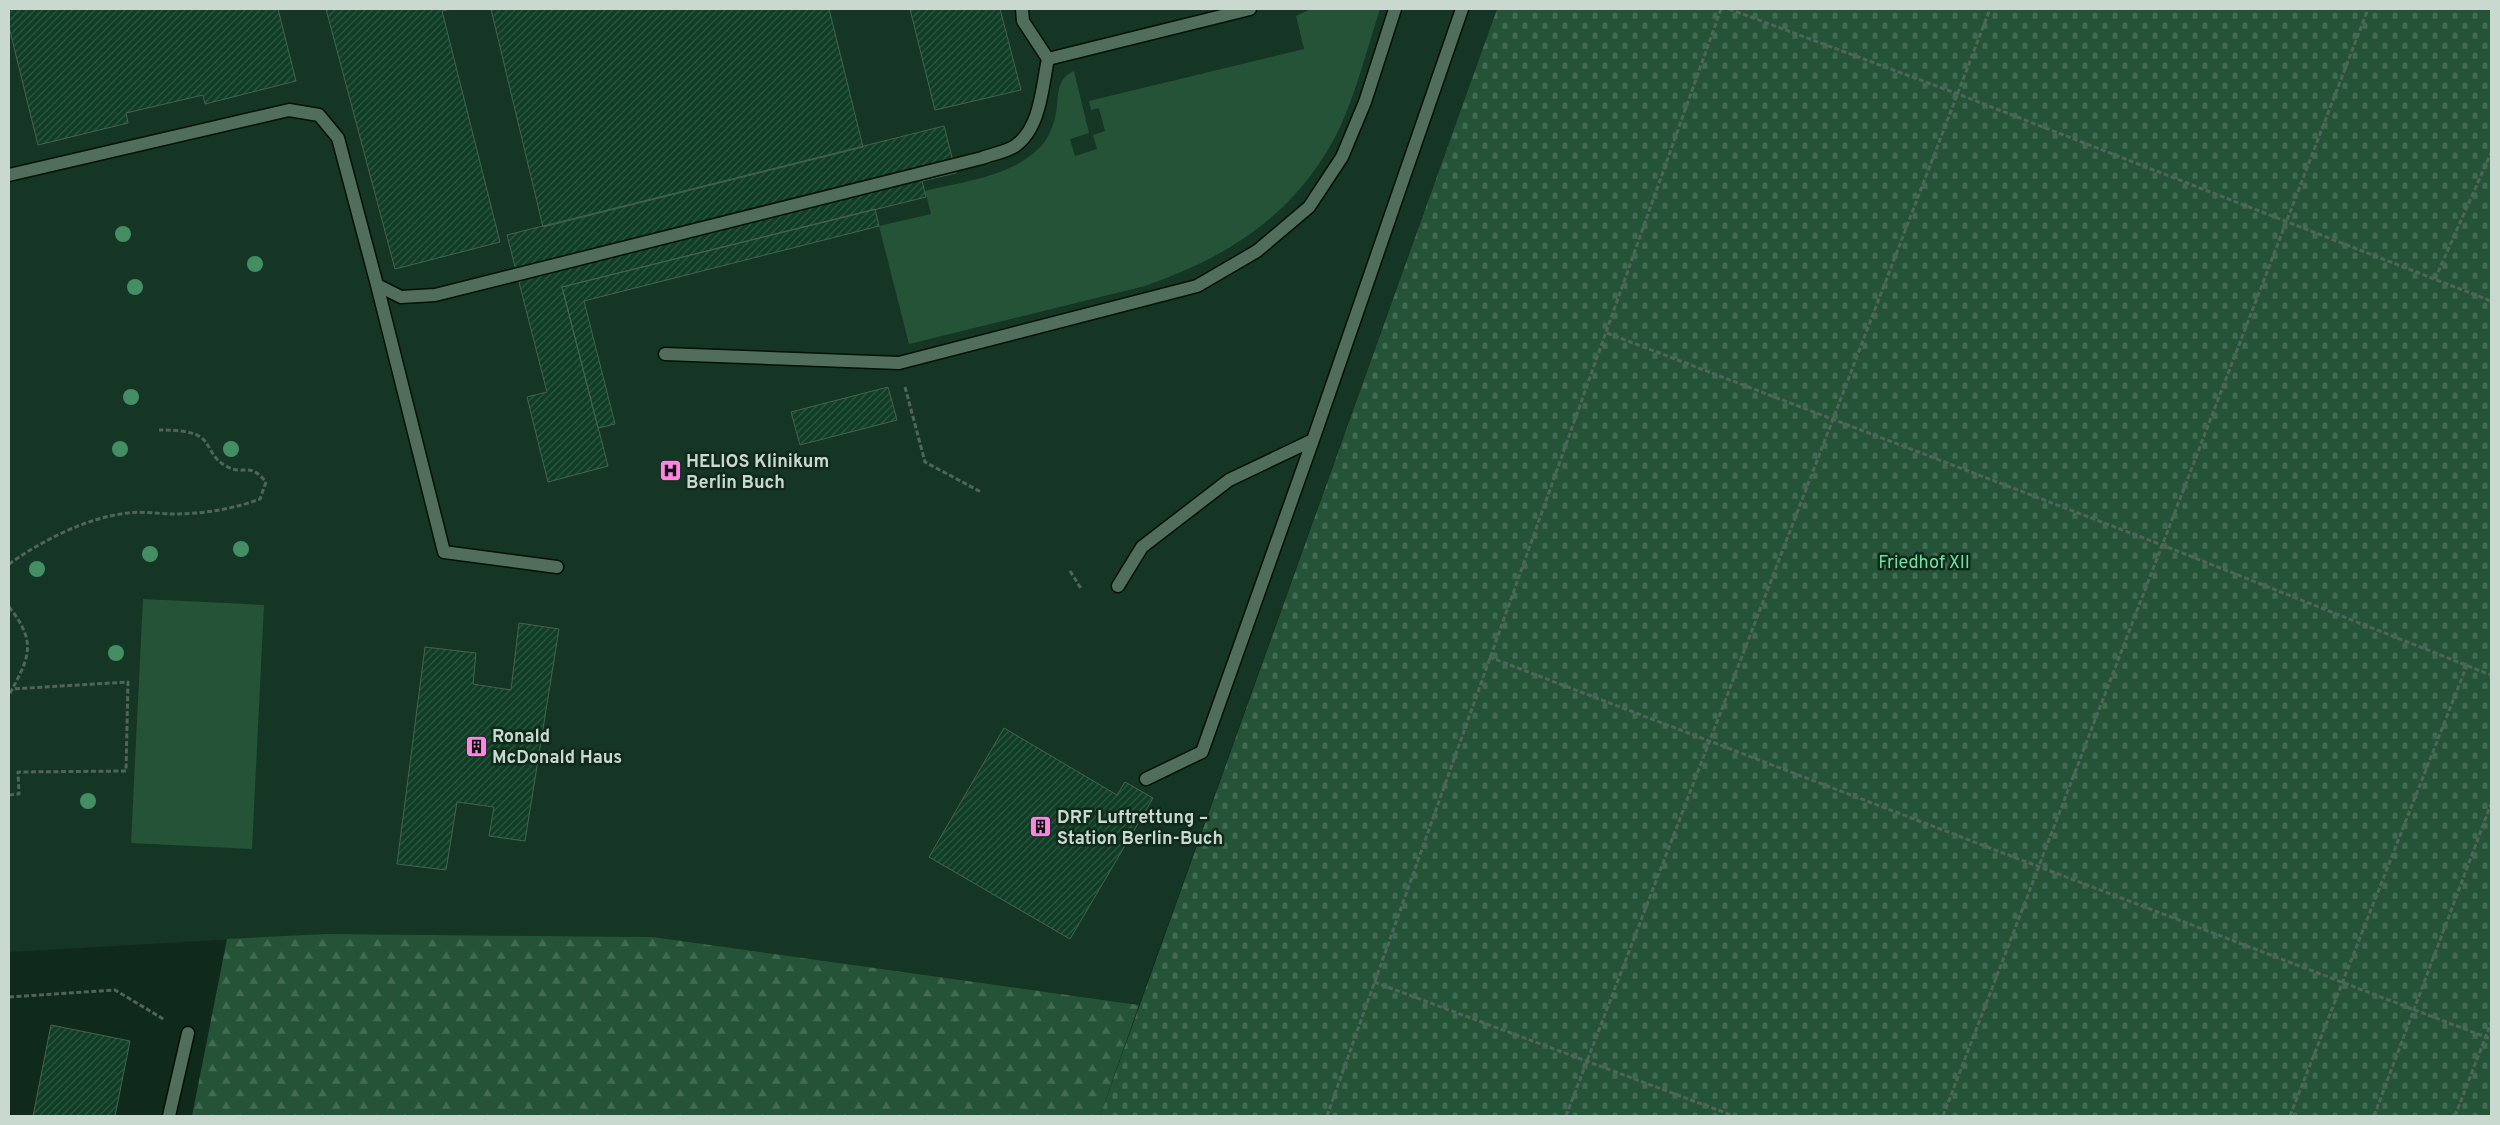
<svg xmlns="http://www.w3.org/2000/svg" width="2500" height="1125" font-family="Overpass,sans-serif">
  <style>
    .built { fill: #153624 }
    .green { fill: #245338 }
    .forest { fill: url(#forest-firs) }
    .cemetery { fill: url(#cemetery-stones) }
    .building { fill: url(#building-hatch); stroke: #466250 }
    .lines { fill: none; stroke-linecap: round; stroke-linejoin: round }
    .service-casing { stroke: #001105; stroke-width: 15 }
    .path { stroke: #4f6558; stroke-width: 3; stroke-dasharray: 5 2.5; stroke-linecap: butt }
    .service { stroke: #516d5b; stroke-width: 12 }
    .tree { fill: #448e64 }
    .labels { text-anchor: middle; stroke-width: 5; stroke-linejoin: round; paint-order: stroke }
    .poi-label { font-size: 18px; font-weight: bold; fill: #cad9cf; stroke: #0f291a; text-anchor: start }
    .park-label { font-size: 18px; fill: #70e1a0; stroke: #0f291a }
  </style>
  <defs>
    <pattern id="forest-firs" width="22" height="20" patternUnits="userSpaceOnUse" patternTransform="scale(1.25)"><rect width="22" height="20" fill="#245338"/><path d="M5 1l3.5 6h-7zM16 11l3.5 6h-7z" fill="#426b54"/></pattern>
    <pattern id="cemetery-stones" width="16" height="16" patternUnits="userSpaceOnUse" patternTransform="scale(1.25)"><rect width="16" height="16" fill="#245338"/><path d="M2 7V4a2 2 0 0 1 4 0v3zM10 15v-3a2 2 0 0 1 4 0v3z" fill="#426b54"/></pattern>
    <pattern id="building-hatch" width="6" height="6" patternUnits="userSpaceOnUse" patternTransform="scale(1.25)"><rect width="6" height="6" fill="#0f3d25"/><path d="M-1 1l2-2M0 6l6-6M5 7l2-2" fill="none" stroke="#315844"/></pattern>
  </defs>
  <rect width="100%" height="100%" fill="#0f291a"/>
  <path class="built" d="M9 9H1497L1139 1005 653 937 325 934 9 952Z"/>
  <path class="green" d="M1311 9H1380C1367 49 1353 105 1333 141 1290 218 1227 257 1145 286L909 344 879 226 931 214 925 191C961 182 1008 177 1036 151 1046 143 1052 130 1055 118 1060 101 1053 80 1074 71L1089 133 1070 139 1075 156 1097 149 1093 135 1105 131 1099 108 1091 110 1089 101 1304 49 1296 16Z
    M143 599 264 605 252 849 131 843Z"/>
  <path class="forest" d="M325 934 653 937 1139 1005 1100 1116H192L227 939Z"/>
  <path class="cemetery" d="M1497 9H2491V1116H1100Z"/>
  <path class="building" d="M9 9H278L296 81 205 104 203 95 126 113 128 123 38 145 9 27Z
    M326 9H451L442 11 500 242 395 269Z
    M491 9H829L863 147 543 227Z
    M910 9H1000L1021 90 935 110Z
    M944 126 956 173 922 181 926 197 562 287 608 466 548 482 527 397 547 392 507 235Z
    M875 209 879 226 584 301 615 424 598 428 562 287Z
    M888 387 897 420 800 445 791 412Z
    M519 623 559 629 525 841 489 836 494 807 457 802 446 870 397 864 425 647 476 653 473 684 511 690Z
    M1004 728 1117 795 1125 782 1153 798 1070 939 929 857Z
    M51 1025 130 1041 115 1116H33Z"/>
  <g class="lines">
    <defs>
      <path id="service" d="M1022 9 1023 21 1048 59
        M9 175 289 110 319 115 338 138 377 285 401 297 435 295 982 158C992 154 1006 152 1015 146 1041 128 1042 86 1048 59L1250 9
        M377 285 444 552 557 567
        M665 354 899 363 1197 286 1257 251 1309 207 1342 157 1365 102 1395 9
        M1118 586 1142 547 1229 480 1313 440 1462 9
        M1146 779 1202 752 1313 440
        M169 1116 188 1033"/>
    </defs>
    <use href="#service" class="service-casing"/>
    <path class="path" d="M1729 9 1958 94 2491 301
      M2435 279 2491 153
      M1607 333 2162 545 2491 675
      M905 387 925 462 981 492
      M9 564C41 541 88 517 128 513 143 511 159 514 174 514 202 514 234 509 260 499L266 482C248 460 245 477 226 466 213 459 212 450 204 440 195 430 171 430 159 430
      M1070 571 1082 590
      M9 607C38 643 29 658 9 695
      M1489 657 2491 1039
      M9 795 19 794 18 772 126 771 128 682 12 689
      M1374 982 1734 1116
      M9 997 115 990 165 1020
      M1327 1116 1721 9
      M1566 1116 1990 9
      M1943 1116 2368 9
      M2290 1116 2467 665
      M2374 1116 2491 804
      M2455 1116 2491 1023"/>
    <use href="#service" class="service"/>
  </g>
  <g class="tree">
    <circle cx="123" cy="234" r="8"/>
    <circle cx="255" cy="264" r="8"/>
    <circle cx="135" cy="287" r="8"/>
    <circle cx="131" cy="397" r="8"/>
    <circle cx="120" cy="449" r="8"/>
    <circle cx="231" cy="449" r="8"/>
    <circle cx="241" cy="549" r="8"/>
    <circle cx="150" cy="554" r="8"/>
    <circle cx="37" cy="569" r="8"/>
    <circle cx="116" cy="653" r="8"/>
    <circle cx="88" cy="801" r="8"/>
  </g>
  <defs>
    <symbol id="hospital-square" viewBox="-11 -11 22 22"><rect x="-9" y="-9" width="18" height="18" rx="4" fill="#fd86e2" stroke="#0f291a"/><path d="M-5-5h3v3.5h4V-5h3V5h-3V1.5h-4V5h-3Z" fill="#111"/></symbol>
    <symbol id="building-square" viewBox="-11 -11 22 22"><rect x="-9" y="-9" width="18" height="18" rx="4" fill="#fd86e2" stroke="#0f291a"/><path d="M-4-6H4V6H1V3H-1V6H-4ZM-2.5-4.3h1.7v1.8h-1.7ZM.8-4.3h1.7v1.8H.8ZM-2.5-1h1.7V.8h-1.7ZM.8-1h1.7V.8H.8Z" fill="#111"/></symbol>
  </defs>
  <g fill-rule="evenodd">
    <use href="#hospital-square" x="658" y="458" width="25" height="25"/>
    <use href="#building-square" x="464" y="734" width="25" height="25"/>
    <use href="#building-square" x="1028" y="814" width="25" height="25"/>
  </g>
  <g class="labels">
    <g class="poi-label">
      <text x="686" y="467">HELIOS Klinikum<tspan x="686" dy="21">Berlin Buch</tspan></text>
      <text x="492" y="742">Ronald<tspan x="492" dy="21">McDonald Haus</tspan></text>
      <text x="1057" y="823">DRF Luftrettung –<tspan x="1057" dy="21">Station Berlin-Buch</tspan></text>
    </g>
    <g class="park-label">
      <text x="1924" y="568">Friedhof XII</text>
    </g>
  </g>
  <rect width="2500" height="1125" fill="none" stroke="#cad9cf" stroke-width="20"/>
</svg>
